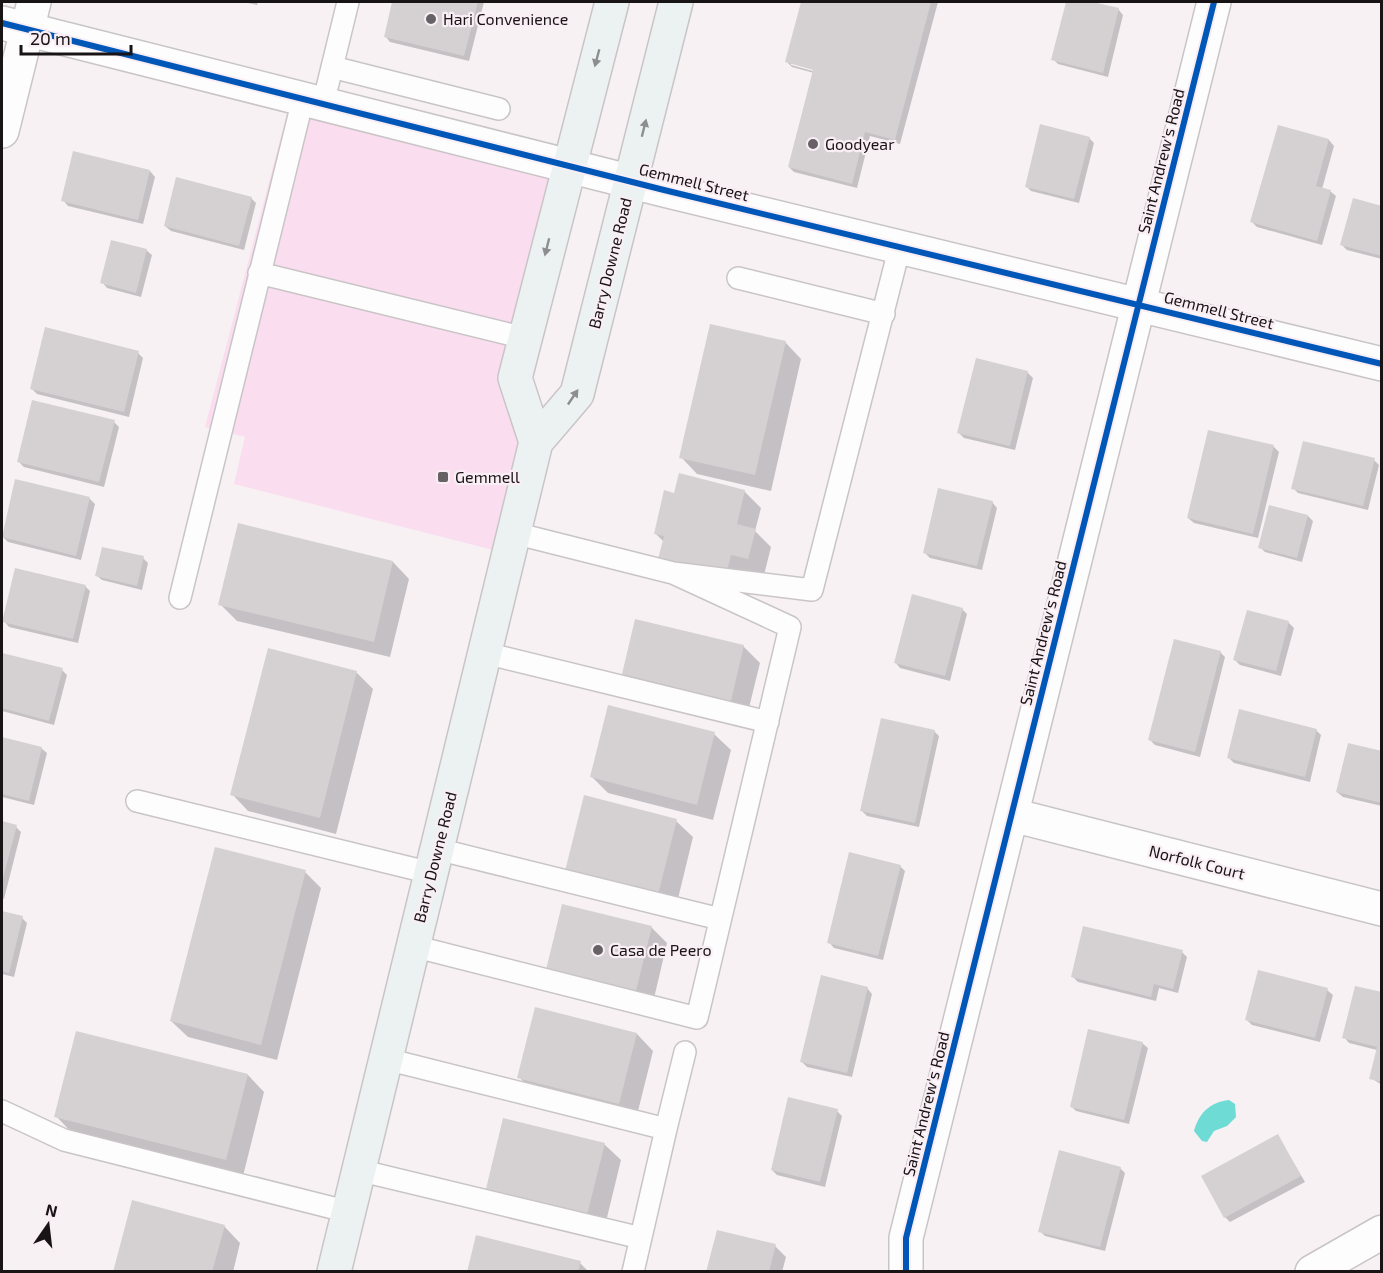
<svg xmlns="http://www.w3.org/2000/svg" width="1383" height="1273" font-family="'Exo 2',sans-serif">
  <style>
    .green { fill: #faddee }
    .water { fill: #6edcd5 }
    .shadow { fill: #0003; fill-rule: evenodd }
    .building { fill: #d5d1d3 }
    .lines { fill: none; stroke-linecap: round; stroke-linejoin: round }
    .service-casing { stroke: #c9c5c7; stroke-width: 24 }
    .minor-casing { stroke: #c9c5c7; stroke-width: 36 }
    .tertiary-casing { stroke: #c9c5c7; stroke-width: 36 }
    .secondary-casing { stroke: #c9c5c7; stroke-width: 36 }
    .service { stroke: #fefdfd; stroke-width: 21 }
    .minor { stroke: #fefdfd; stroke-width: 33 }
    .tertiary { stroke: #fefdfd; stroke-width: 33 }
    .secondary { stroke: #ecf2f1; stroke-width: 33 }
    .cycleway-casing { stroke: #faeef5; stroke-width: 10 }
    .cycleway { stroke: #0057b8; stroke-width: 6 }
    .oneway { fill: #8d8e8e }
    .poi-dot { fill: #666164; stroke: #faeef5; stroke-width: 2 }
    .labels { text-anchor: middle; stroke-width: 4.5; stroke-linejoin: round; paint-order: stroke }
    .poi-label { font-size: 16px; fill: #181416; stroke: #faeef5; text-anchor: start }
    .street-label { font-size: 16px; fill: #181416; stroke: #faeef5 }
  </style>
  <rect width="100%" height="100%" fill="#f7f1f4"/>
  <path class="green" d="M291 98 565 168 521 340 532 442 505 553 234 484 245 437 205 427Z"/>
  <path class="water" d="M1229 1100 1235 1104 1236 1117 1227 1126 1214 1131 1207 1142 1202 1141 1194 1131C1199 1113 1210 1102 1229 1100Z"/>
  <path class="shadow" d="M243 2H258L257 5Z
    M394 2H484L469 61 390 42 385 36Z
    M803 2H938L900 144 870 136 857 188 794 172 789 167 814 73 792 67 787 62ZM791 62 821 70 820 73 791 65Z
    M1067 2H1087L1118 9 1123 15 1108 77 1058 64 1053 59Z
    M1279 127 1329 140 1334 146 1322 189 1330 191 1336 196 1322 245 1257 227 1252 222Z
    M1089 138 1094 143 1079 203 1031 191 1026 186Z
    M150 171 155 177 143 224 68 206 63 200Z
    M251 198 256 203 244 250 171 231 165 226Z
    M1382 207V259L1347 250 1342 245Z
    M146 250 152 255 141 297 107 288 102 282Z
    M785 342 801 359 771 491 697 474 681 457Z
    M138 353 143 358 129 417 37 394 31 388Z
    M977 360 1028 373 1033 378 1015 450 964 438 959 433Z
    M114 422 119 427 104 487 24 467 18 461Z
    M1209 431 1274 447 1279 452 1258 538 1194 523 1188 518Z
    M1374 460 1379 465 1368 510 1298 493 1293 488Z
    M17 481 90 499 95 504 81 560 8 542 3 537Z
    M744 491 761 508 755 531 771 547 764 575 747 570 742 591 664 542 655 533 675 495Z
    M992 502 997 508 982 570 930 558 924 552Z
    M1308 516 1313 521 1302 562 1265 552 1260 547Z
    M143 558 148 563 142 590 102 580 96 575Z
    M393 562 409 579 390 657 237 621 220 604Z
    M85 586 90 591 78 643 9 627 4 621Z
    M962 609 967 614 950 681 900 668 895 662Z
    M1288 622 1294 628 1281 676 1240 665 1235 660Z
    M743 646 760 663 747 716 640 690 623 674Z
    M269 650 357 673 373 689 336 834 248 811 232 794Z
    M1220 652 1225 657 1200 757 1155 745 1150 740Z
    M2 654 62 670 67 675 54 725 2 711Z
    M1316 730 1321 735 1310 782 1234 763 1229 758Z
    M934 731 939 736 919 827 867 816 862 811Z
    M714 734 731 750 713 820 608 793 592 777Z
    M2 738 41 748 47 753 34 805 2 797Z
    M1382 753V806L1343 797 1337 792Z
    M676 821 693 837 675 911 583 887Z
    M2 823 16 827 21 832 4 899 2 898Z
    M900 866 905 871 883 960 834 948 829 942Z
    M305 872 321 888 277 1060 188 1037 171 1021Z
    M563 906 651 927 667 943 651 1011Z
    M2 912 22 918 27 923 14 977 2 974Z
    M1182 952 1187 957 1178 993 1159 988 1156 1001 1078 982 1073 977Z
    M867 988 872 994 852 1077 807 1067 802 1062Z
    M1327 990 1333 995 1320 1042 1252 1025 1247 1020Z
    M1382 994V1085L1371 1078 1377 1050 1349 1043 1344 1037Z
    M77 1033 248 1075 264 1092 243 1176 72 1133 56 1116Z
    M637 1034 653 1051 636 1119 535 1094 519 1077Z
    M1142 1043 1148 1048 1129 1124 1076 1111 1071 1106Z
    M837 1111 842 1116 825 1187 777 1175 772 1170Z
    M1278 1136 1305 1182 1230 1222 1225 1217Z
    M604 1144 621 1160 603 1234 503 1209Z
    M1120 1168 1125 1173 1105 1251 1045 1236 1040 1231Z
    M224 1226 240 1243 233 1272H115Z
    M775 1246 786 1257 782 1272H707Z
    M580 1263 589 1272H469Z"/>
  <path class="building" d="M392 2H478L464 56 384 37Z
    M801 2H931L895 140 865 132 852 184 788 167 813 70 785 62Z
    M1066 2H1093L1119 8 1103 73 1051 60Z
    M1040 124 1090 137 1074 199 1025 187Z
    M1278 125 1329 139 1316 186 1331 190 1317 241 1250 222Z
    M73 151 150 170 138 220 61 201Z
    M176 177 252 197 239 246 164 226Z
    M1353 198 1382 206V256L1340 245Z
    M111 240 147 249 136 293 100 283Z
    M710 324 786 341 755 475 679 458Z
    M45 327 139 351 124 412 30 389Z
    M976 358 1028 371 1010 446 957 433Z
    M32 400 115 420 99 482 17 462Z
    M1208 430 1274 445 1253 534 1187 518Z
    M1303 441 1375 458 1363 506 1291 489Z
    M679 473 745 490 737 524 756 529 748 559 731 555 726 576 658 559 664 536 654 534 664 490 674 493Z
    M15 479 90 497 76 556 2 537Z
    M938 488 993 501 977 566 923 553Z
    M1269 505 1308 515 1297 558 1258 548Z
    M238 523 393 561 374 642 218 605Z
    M102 547 144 556 137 586 95 576Z
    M15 568 86 585 73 639 2 622Z
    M912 594 963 608 945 676 894 663Z
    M1247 610 1289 621 1276 671 1233 660Z
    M635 619 744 645 731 701 622 674Z
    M1174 639 1221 651 1195 752 1148 740Z
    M268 648 357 671 320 818 230 795Z
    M2 653 63 668 49 721 2 708Z
    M608 705 715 732 697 805 590 777Z
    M1239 709 1317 729 1305 777 1227 758Z
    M881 718 935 730 915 823 860 811Z
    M2 737 42 747 29 801 2 794Z
    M1348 743 1382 751V803L1336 792Z
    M584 795 677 819 658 895 565 871Z
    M2 821 17 825 2 882Z
    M215 847 306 870 261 1045 170 1021Z
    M849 852 901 865 878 956 827 943Z
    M562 904 652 926 635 995 545 974Z
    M2 911 23 916 9 973 2 971Z
    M1083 926 1183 950 1173 989 1154 984 1151 997 1071 977Z
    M1258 970 1328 988 1315 1038 1245 1020Z
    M821 975 868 987 847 1073 800 1062Z
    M1355 986 1382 992V1082L1369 1079 1377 1047 1342 1038Z
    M535 1007 637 1033 619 1104 517 1078Z
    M1088 1029 1143 1042 1124 1120 1070 1107Z
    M76 1031 248 1074 226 1160 54 1117Z
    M788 1097 838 1109 820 1182 771 1170Z
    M503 1118 605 1143 586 1219 485 1193Z
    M1278 1134 1301 1176 1224 1218 1201 1176Z
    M1059 1150 1121 1167 1100 1247 1038 1232Z
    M132 1200 225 1225 212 1272H113Z
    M717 1230 776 1244 769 1272H706Z
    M476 1235 581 1261 578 1272H467Z"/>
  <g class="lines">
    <defs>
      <path id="service" d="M332 67 499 109
        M323 104 348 2
        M259 273 525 338
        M738 278 884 314
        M514 533 673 573 812 590 900 246
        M180 598 303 99
        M485 653 768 722
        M137 801 431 873
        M437 849 720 919
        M413 946 697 1018 790 627 673 573
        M386 1059 666 1129 633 1272
        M2 1111 64 1140 349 1212
        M666 1129 685 1052
        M358 1170 641 1238"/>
      <path id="minor" d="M2 131 34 2
        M1012 815 1382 909
        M906 1272V1238L1214 2
        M1312 1272 1382 1232"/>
      <path id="tertiary" d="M2 23 664 190 1382 364"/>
      <path id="secondary" d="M536 442 515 378 612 2
        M334 1272 536 442 577 394 676 2"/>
    </defs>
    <use href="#service" class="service-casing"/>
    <use href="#minor" class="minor-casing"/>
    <use href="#tertiary" class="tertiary-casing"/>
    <use href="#secondary" class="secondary-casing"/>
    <use href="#service" class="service"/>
    <use href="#minor" class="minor"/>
    <use href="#tertiary" class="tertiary"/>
    <use href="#secondary" class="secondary"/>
    <defs>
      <path id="cycleway" d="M2 23 664 190 1382 364
        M906 1272V1238L1214 2"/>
    </defs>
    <use href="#cycleway" class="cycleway-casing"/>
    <use href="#cycleway" class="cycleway"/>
  </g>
  <defs><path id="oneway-solid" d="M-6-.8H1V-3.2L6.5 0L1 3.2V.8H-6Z" transform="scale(1.5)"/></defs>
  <g class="oneway">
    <use href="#oneway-solid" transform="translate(597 58) rotate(105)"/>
    <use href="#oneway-solid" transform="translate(644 128) rotate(-76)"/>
    <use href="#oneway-solid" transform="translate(547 247) rotate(104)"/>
    <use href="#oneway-solid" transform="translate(573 397) rotate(-56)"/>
  </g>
  <g class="poi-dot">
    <circle cx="431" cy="19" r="6"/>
    <circle cx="813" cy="144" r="6"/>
    <rect x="437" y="471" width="12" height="12" rx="3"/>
    <circle cx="598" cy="950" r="6"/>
  </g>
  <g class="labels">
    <g class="poi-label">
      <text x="443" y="25">Hari Convenience</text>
      <text x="825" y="150">Goodyear</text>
      <text x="455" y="483">Gemmell</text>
      <text x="610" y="956">Casa de Peero</text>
    </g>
    <g class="street-label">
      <text transform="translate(1161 161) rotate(-76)" y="6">Saint Andrew's Road</text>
      <text transform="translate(694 182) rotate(14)" y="6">Gemmell Street</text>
      <text transform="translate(610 263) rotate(-76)" y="6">Barry Downe Road</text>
      <text transform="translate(1219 310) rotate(14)" y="6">Gemmell Street</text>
      <text transform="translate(1043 633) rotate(-76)" y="6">Saint Andrew's Road</text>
      <text transform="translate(435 857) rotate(-76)" y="6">Barry Downe Road</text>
      <text transform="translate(1197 862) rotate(14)" y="6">Norfolk Court</text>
      <text transform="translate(926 1104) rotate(-76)" y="6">Saint Andrew's Road</text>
    </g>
  </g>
  <rect width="1383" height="1273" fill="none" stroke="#181416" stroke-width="6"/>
  <g transform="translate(48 1225) rotate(14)" stroke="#faeef5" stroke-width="4.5" paint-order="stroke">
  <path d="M0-4.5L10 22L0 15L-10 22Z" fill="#181416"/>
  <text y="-9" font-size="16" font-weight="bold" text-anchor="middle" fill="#181416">N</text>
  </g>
  <path d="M21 45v9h110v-9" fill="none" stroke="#181416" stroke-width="3"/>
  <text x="30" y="45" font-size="18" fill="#181416" stroke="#faeef5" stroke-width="4.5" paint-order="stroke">20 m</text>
</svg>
